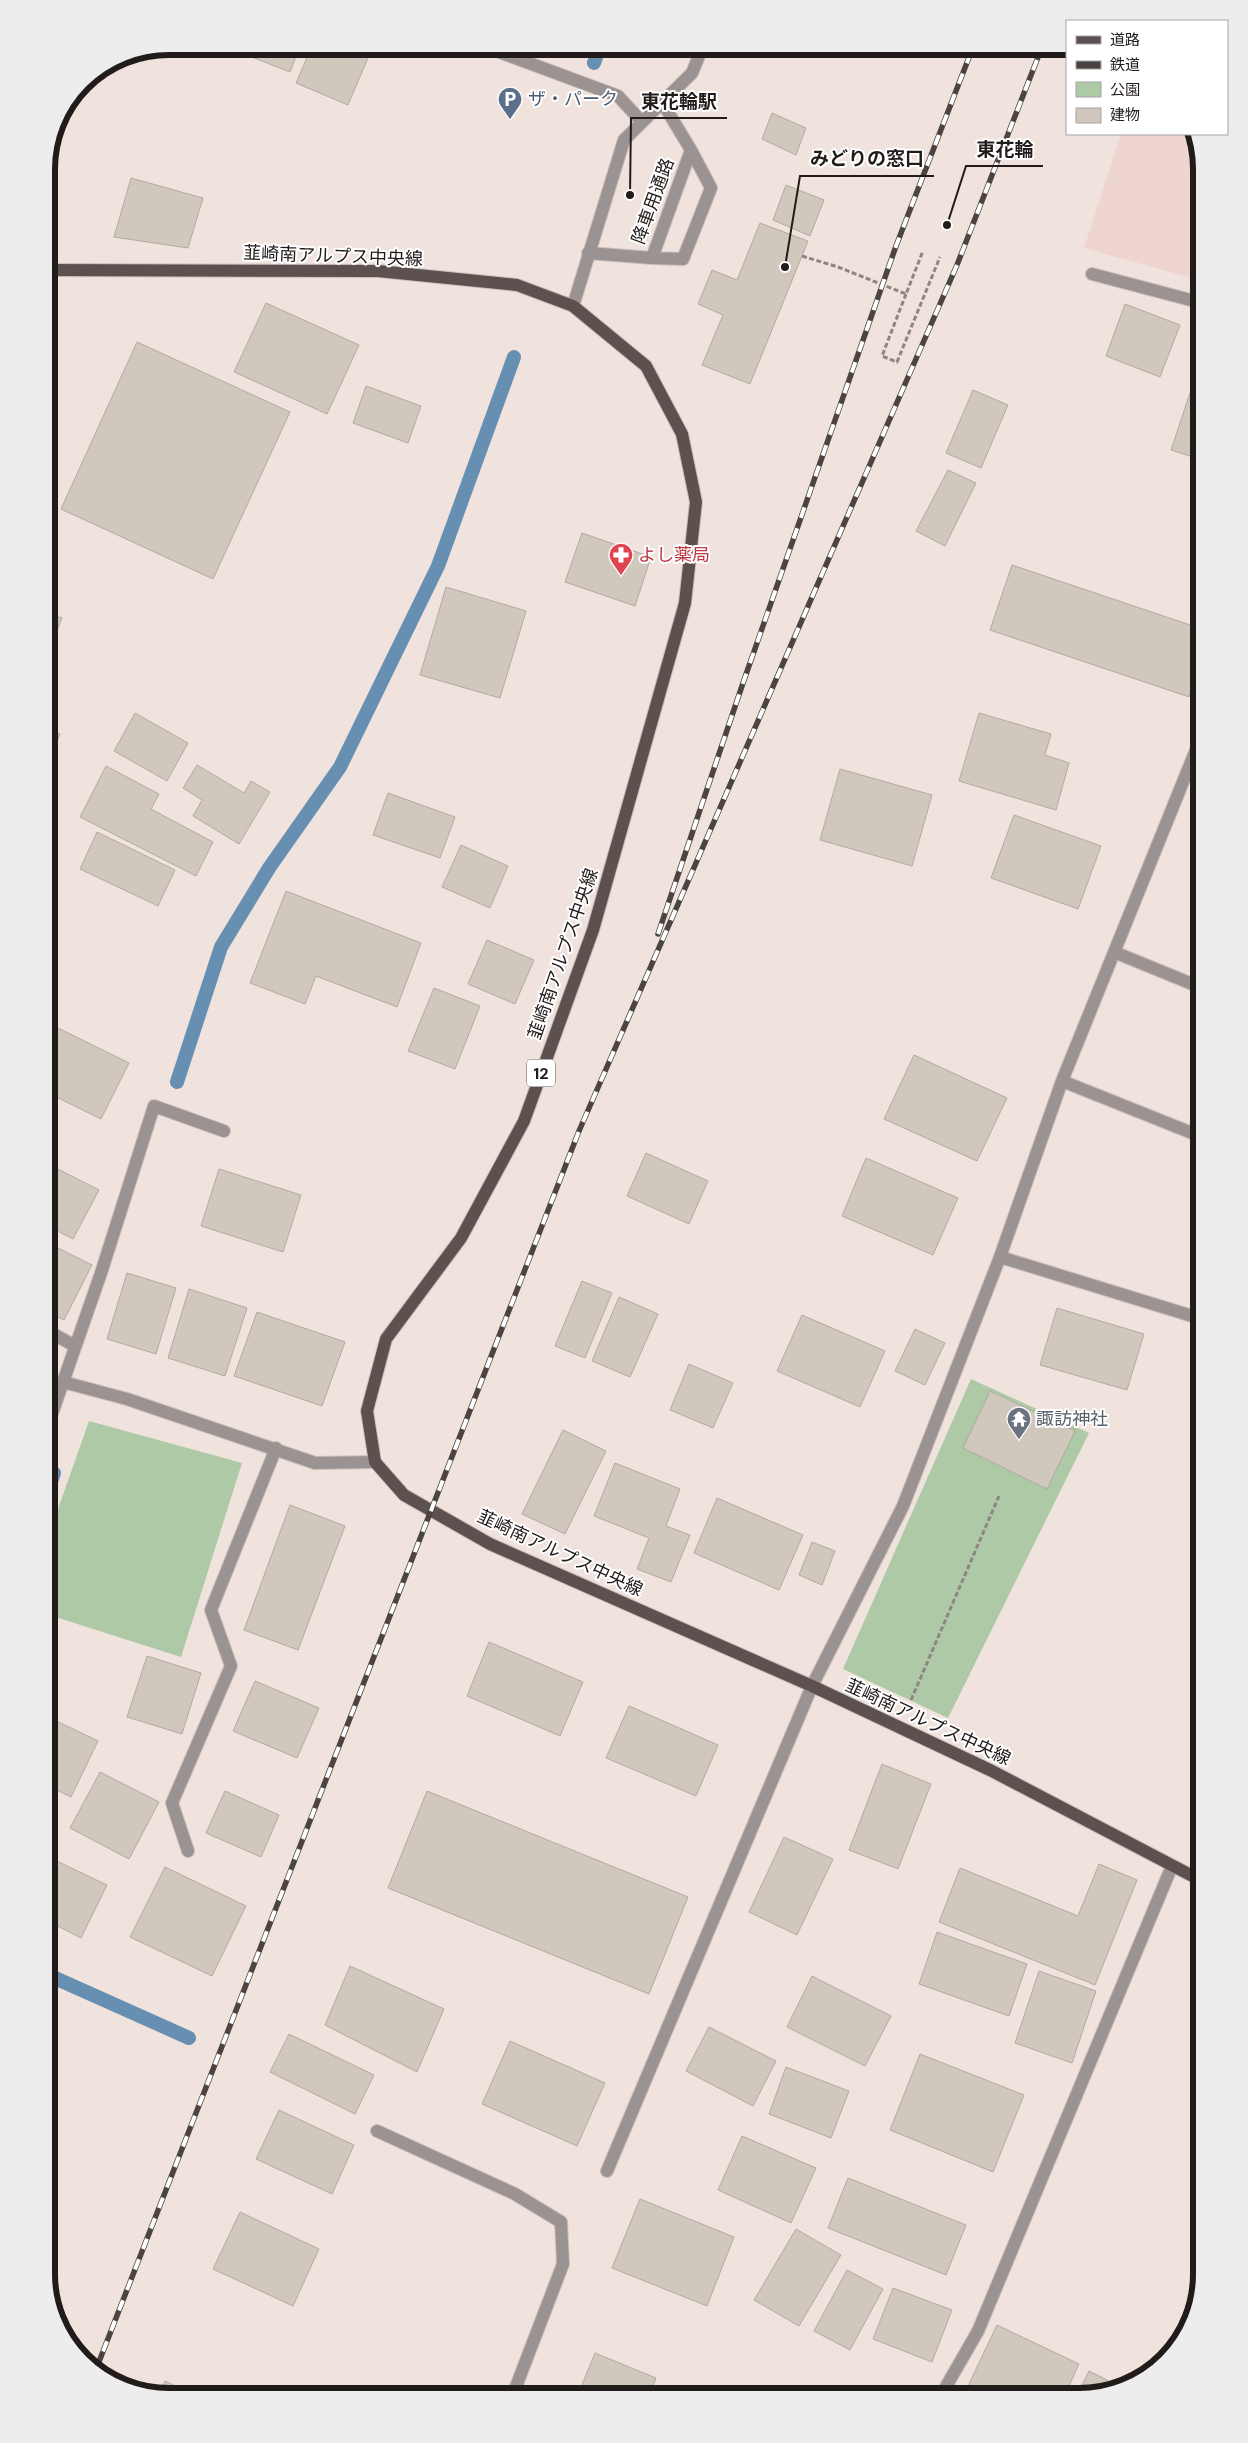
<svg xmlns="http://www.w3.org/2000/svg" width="1248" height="2443" font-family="'DM Sans','Noto Sans JP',sans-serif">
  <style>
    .industrial { fill: #efd5cf }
    .green { fill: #adc9a5 }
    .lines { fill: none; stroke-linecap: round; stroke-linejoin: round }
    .stream { stroke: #678fb2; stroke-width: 14 }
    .building { fill: #d0c7bd; stroke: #b2aaa0 }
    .minor-casing { stroke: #cbbeba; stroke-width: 14 }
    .major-casing { stroke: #cbbeba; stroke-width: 14 }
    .path { stroke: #8f8682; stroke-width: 3; stroke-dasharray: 5 2.5; stroke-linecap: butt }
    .minor { stroke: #9a9392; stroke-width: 12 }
    .major { stroke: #5c514f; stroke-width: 12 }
    .rail-casing { stroke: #4b4441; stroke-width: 5.5 }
    .rail { stroke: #fff; stroke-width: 4; stroke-dasharray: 11; stroke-linecap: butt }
    .labels { text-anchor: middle; stroke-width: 4; stroke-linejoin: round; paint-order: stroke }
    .shield { fill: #fff; stroke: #64605f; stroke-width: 1 }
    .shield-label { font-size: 16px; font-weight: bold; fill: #211c1a }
    .service-label { font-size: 18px; fill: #4e5e75; stroke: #fff; text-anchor: start }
    .street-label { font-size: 18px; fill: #211c1a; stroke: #fff }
    .health-label { font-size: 18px; fill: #be3a42; stroke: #fff; text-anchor: start }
    .worship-label { font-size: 18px; fill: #5b616d; stroke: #fff; text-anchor: start }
    .rim { fill: none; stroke: #211c1a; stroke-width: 6 }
    .leader { fill: none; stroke: #211c1a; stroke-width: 2 }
    .callout-dot { fill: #211c1a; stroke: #fff; stroke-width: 2 }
    .callout-label { font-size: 19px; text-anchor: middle; font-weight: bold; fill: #211c1a; stroke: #fff; stroke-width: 4; stroke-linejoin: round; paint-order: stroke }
  </style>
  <rect width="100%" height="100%" fill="#f0e2dd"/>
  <path class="industrial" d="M1121 134H1195L1202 169V281L1084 248Z"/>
  <path class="green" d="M971 1379 1089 1433 948 1718 843 1669Z
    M89 1421 242 1463 181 1657 46 1614V1543Z"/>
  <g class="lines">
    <path class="stream" d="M594 63 600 46
      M177 1082 221 947 269 868 340 767 438 566 514 357
      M46 1495 54 1473
      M46 1974 189 2038"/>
  </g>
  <path class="building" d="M252 46H300L290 72 249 56Z
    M312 46H373L348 105 296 83Z
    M772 113 806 128 796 155 762 139Z
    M131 178 203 198 188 248 114 237Z
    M786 185 824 200 810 236 773 220Z
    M760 223 808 241 750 384 702 365 723 315 698 304 712 270 737 280Z
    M266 303 359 345 327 414 234 372Z
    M1125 304 1180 325 1160 377 1106 356Z
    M1202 331V365L1191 361Z
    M137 342 290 412 213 579 61 509Z
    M366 386 421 406 408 443 353 423Z
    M973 390 1008 405 981 468 946 453Z
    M1190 393 1202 397V460L1171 450Z
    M948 470 976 483 945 546 916 531Z
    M582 533 651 557 635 606 565 582Z
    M1012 565 1202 629V660L1189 697 990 630Z
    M446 587 526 611 500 698 420 675Z
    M46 613 62 618 46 658Z
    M135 713 188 743 167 781 114 751Z
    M979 713 1051 734 1045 755 1069 763 1056 810 959 781Z
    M46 729 60 734 46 770Z
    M197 765 244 793 251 781 270 792 239 844 193 816 202 800 183 788Z
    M106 766 159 794 151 809 213 842 196 876 80 817Z
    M840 769 932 795 912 866 820 840Z
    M388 793 455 817 440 858 373 835Z
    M1014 815 1101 846 1078 909 991 878Z
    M97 832 175 870 158 906 80 869Z
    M461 845 508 866 490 908 442 887Z
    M286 891 421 943 397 1007 316 976 305 1004 250 983Z
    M487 940 534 960 515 1004 468 984Z
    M434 988 480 1006 455 1069 408 1051Z
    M46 1022 129 1063 101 1119 46 1092Z
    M914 1055 1007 1098 977 1161 884 1119Z
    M646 1153 708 1181 689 1224 627 1196Z
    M866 1158 958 1198 933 1255 842 1216Z
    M46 1163 99 1190 73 1239 46 1225Z
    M219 1169 301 1195 283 1252 201 1226Z
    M58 1248 92 1265 64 1320 46 1311V1271Z
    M127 1273 176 1288 156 1354 107 1339Z
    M582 1281 612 1293 585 1358 555 1346Z
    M189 1289 247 1308 225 1376 168 1358Z
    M619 1297 658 1314 630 1377 592 1361Z
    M1057 1308 1144 1334 1127 1390 1040 1365Z
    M257 1312 345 1342 322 1406 234 1376Z
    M802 1315 885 1351 860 1407 777 1371Z
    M915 1329 945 1343 925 1385 895 1371Z
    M689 1364 733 1383 713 1428 670 1410Z
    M990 1391 1075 1431 1047 1489 963 1448Z
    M563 1430 606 1451 565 1534 522 1514Z
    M615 1463 680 1489 666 1526 690 1535 671 1582 637 1569 649 1538 594 1516Z
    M717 1498 803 1535 779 1590 694 1553Z
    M290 1505 345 1526 298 1650 244 1630Z
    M812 1542 835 1551 822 1585 799 1575Z
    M489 1642 583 1682 560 1736 467 1696Z
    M147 1656 201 1673 182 1734 127 1717Z
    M255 1681 319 1708 297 1758 233 1731Z
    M629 1706 718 1745 696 1796 606 1758Z
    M46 1716 98 1741 71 1797 46 1785Z
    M882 1764 931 1784 898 1869 849 1850Z
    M100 1772 159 1802 129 1859 70 1828Z
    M225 1791 279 1815 261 1857 206 1833Z
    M427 1791 688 1897 649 1994 388 1888Z
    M784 1837 833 1859 797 1935 749 1912Z
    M46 1856 107 1885 81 1938 46 1920Z
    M1099 1864 1137 1880 1095 1985 939 1922 960 1868 1078 1916Z
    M165 1867 246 1906 212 1976 130 1937Z
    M937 1932 1027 1964 1009 2016 919 1984Z
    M350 1966 444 2009 417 2072 325 2025Z
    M1039 1971 1096 1991 1072 2063 1015 2043Z
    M812 1976 891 2016 865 2066 787 2027Z
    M709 2027 776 2061 753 2106 686 2071Z
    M289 2034 374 2075 355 2114 270 2072Z
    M510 2041 605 2083 577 2146 482 2104Z
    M920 2054 1024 2095 993 2172 890 2130Z
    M786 2067 849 2091 831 2138 769 2114Z
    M279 2110 354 2145 332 2194 256 2159Z
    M742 2136 816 2168 791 2223 718 2190Z
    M848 2178 966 2225 946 2275 828 2228Z
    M640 2199 734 2237 707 2306 612 2268Z
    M240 2212 319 2249 293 2306 213 2269Z
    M796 2229 841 2255 799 2326 754 2300Z
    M847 2270 883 2289 850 2350 814 2331Z
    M893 2288 952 2310 932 2362 873 2339Z
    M997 2325 1079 2364 1064 2397H991L968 2386Z
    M595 2353 656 2378 649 2397H577Z
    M1089 2371 1123 2388 1076 2397Z
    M165 2381 199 2397 159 2396Z"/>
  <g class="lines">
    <defs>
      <path id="minor" d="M483 46 618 96 642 122
        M588 253 652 258 691 150 662 102
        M652 258 683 259 711 188 691 150
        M1092 274 1202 303
        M573 306 624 140 692 73 703 46
        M1114 952 1202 988
        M1062 1081 1202 1137
        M1000 1257 1202 1319
        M46 1330 75 1346
        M63 1382 127 1399 315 1463 375 1462
        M46 1431 101 1273 154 1106 224 1131
        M188 1851 172 1803 231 1666 211 1610 276 1448
        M377 2131 515 2194 561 2222 563 2264 512 2397
        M607 2171 812 1686 903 1506 1000 1257 1062 1081 1202 735
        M940 2397 978 2331 1172 1866"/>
      <path id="major" d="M46 270 378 271 517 285 573 306 646 366 682 434 696 502 685 603 593 930 524 1121 461 1238 386 1339 367 1411 375 1462 404 1495 490 1544 812 1686 992 1771 1202 1881"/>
    </defs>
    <use href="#minor" class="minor-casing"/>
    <use href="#major" class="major-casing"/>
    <path class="path" d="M802 256 838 267 906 294 923 251
      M906 294 882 356 897 362 940 257
      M911 1700 999 1496"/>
    <use href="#minor" class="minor"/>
    <use href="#major" class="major"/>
    <defs>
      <path id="rail" d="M658 934 743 683 896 246 973 47
        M95 2372 579 1131 957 265 1042 47"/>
    </defs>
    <use href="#rail" class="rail-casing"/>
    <use href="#rail" class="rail"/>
  </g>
  <defs>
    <symbol id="parking-pin" viewBox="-11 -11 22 30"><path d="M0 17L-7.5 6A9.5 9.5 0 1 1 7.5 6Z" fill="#5c6f8a" stroke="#fff"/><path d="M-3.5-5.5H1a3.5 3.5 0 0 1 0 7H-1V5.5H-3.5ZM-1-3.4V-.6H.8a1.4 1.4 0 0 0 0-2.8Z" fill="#fff"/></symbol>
    <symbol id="pharmacy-pin" viewBox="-11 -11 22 30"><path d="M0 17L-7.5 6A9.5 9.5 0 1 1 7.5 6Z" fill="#e0444e" stroke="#fff"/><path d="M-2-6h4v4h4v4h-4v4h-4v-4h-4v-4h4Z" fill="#fff"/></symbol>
    <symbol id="temple-pin" viewBox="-11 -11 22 30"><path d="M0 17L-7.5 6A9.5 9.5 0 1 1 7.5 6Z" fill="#6b7280" stroke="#fff"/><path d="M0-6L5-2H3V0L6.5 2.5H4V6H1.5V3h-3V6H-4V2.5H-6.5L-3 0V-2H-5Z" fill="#fff"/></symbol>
  </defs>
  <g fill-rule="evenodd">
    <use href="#parking-pin" x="496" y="85" width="28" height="38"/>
    <use href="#pharmacy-pin" x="607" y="541" width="28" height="38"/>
    <use href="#temple-pin" x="1005" y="1405" width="28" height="38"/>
  </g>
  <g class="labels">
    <rect class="shield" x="527" y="1059.5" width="28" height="27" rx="4"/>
    <g class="shield-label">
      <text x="541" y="1079">12</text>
    </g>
    <g class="service-label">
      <text x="528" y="105">ザ・パーク</text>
    </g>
    <g class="street-label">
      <text transform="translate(653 201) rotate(-70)" y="6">降車用通路</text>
      <text transform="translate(333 256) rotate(2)" y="6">韮崎南アルプス中央線</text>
      <text transform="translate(563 954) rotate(-71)" y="6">韮崎南アルプス中央線</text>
      <text transform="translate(560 1553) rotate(25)" y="6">韮崎南アルプス中央線</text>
      <text transform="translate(928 1722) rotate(25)" y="6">韮崎南アルプス中央線</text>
    </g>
    <g class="health-label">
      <text x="638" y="561">よし薬局</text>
    </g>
    <g class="worship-label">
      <text x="1036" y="1425">諏訪神社</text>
    </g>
  </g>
  <path d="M0 0H1248V2443H0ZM169 55H1079A114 114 0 0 1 1193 169V2274A114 114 0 0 1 1079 2388H169A114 114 0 0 1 55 2274V169A114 114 0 0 1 169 55Z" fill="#ededed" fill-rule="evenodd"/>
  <path class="rim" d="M169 55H1079A114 114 0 0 1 1193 169V2274A114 114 0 0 1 1079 2388H169A114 114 0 0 1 55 2274V169A114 114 0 0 1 169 55Z"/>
  <path class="leader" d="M630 195L631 118H727M947 225L966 166H1043M785 267L800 176H934"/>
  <g class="callout-dot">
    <circle cx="630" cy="195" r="5"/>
    <circle cx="947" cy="225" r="5"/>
    <circle cx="785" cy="267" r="5"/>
  </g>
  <g class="callout-label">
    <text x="679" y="108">東花輪駅</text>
    <text x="1005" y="156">東花輪</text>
    <text x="867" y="165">みどりの窓口</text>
  </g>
  <rect x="1066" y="20" width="162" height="115" fill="#ffffff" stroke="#a6a4a3"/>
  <rect x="1076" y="36" width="25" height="8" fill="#5c514f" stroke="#a6a4a3"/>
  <text x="1110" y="45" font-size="15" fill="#211c1a">道路</text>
  <rect x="1076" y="61" width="25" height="8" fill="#4b4441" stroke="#a6a4a3"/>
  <text x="1110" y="70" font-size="15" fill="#211c1a">鉄道</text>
  <rect x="1076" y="82" width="25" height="15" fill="#adc9a5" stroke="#a6a4a3"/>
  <text x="1110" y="95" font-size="15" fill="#211c1a">公園</text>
  <rect x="1076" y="108" width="25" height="15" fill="#d0c7bd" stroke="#a6a4a3"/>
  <text x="1110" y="120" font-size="15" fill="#211c1a">建物</text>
</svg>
